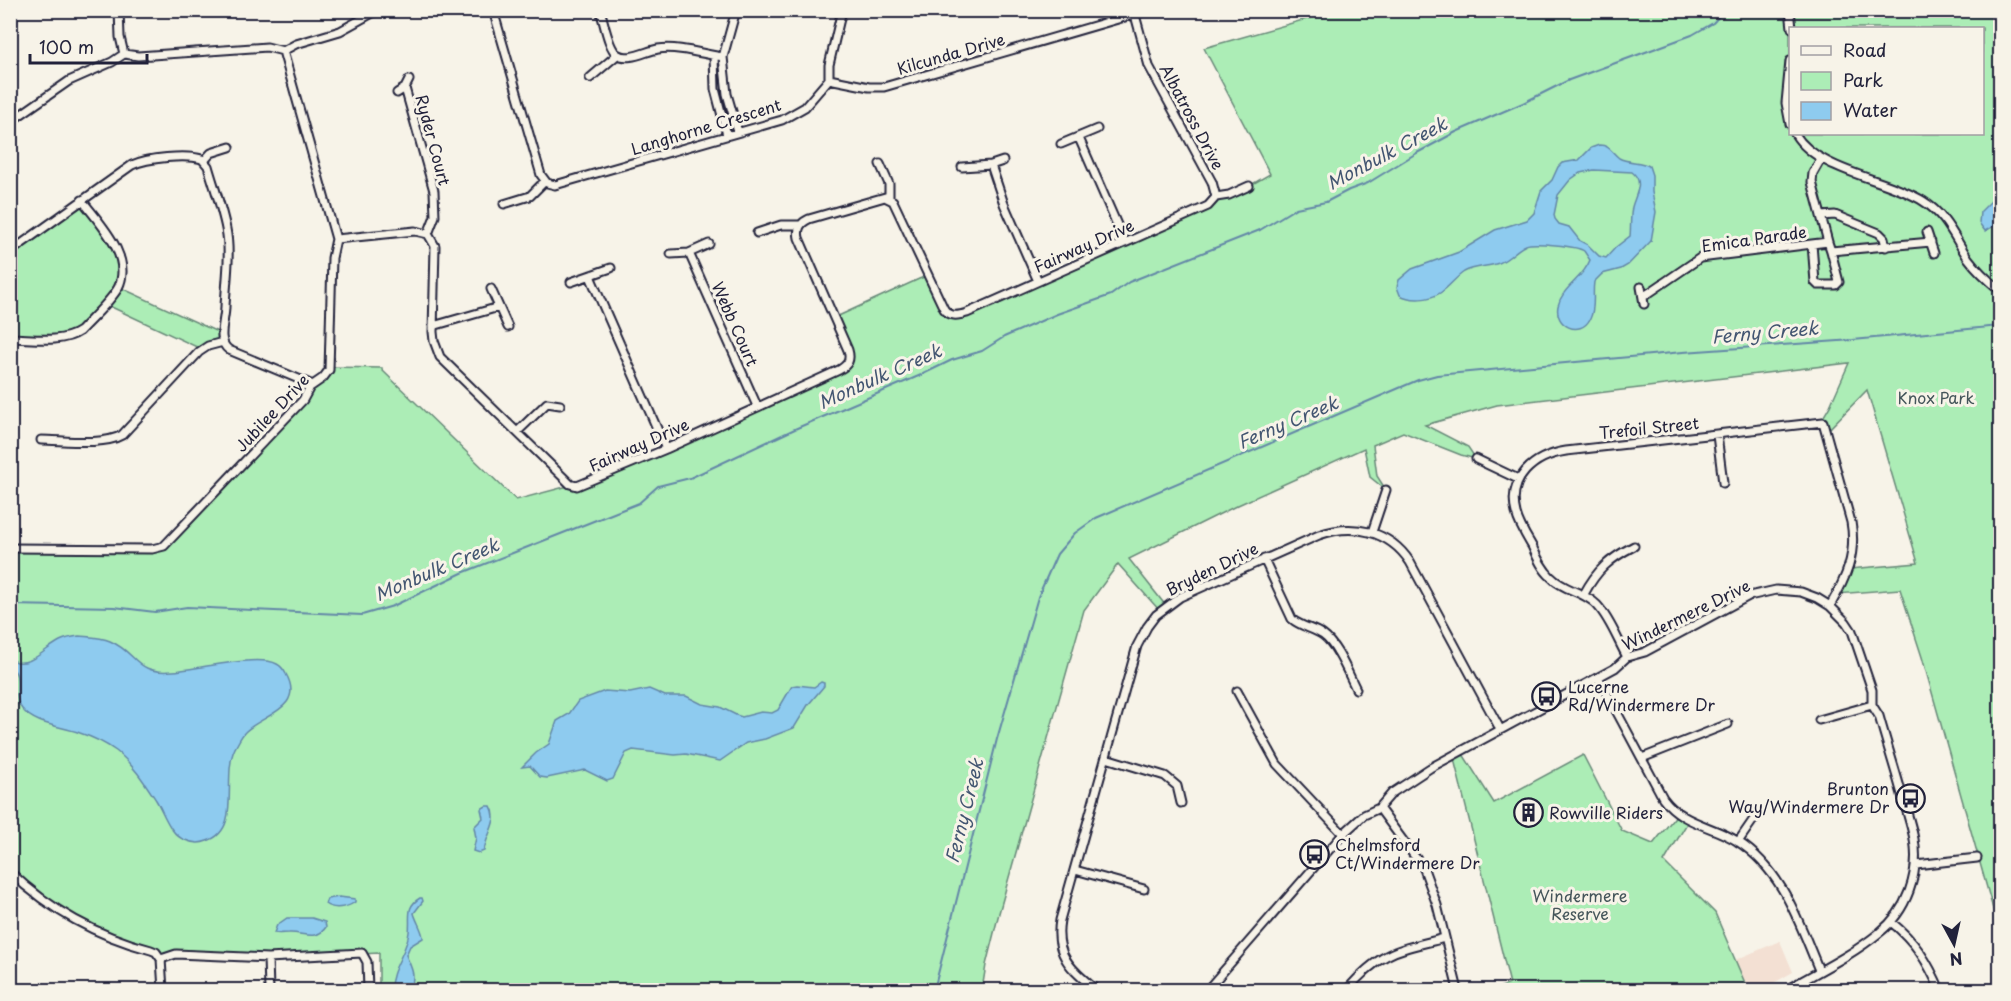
<svg xmlns="http://www.w3.org/2000/svg" width="2011" height="1001" font-family="'Playpen Sans',sans-serif">
  <style>
    .built { fill: #f3e0d3 }
    .green { fill: #acedb6; stroke: #678878; stroke-width: 1.5; fill-rule: evenodd }
    .water { fill: #8ecbef; stroke: #6387a7; stroke-width: 1.5; fill-rule: evenodd }
    .lines { fill: none; stroke-linecap: round; stroke-linejoin: round }
    .stream { stroke: #6387a7; stroke-width: 2 }
    .street-casing { stroke: #22223b; stroke-width: 11 }
    .street { stroke: #f7f3e8; stroke-width: 7 }
    .labels { text-anchor: middle; stroke-width: 6; stroke-linejoin: round; paint-order: stroke }
    .street-label { font-size: 16px; fill: #22223b; stroke: #f7f3e8 }
    .park-label { font-size: 16px; fill: #44555a; stroke: #f7f3e8 }
    .poi-label { font-size: 16px; fill: #22223b; stroke: #f7f3e8; text-anchor: start }
    .water-label { font-size: 18px; font-style: italic; fill: #425571; stroke: #f7f3e8 }
  </style>
  <rect width="100%" height="100%" fill="#f7f3e8"/>
  <filter id="ink" filterUnits="userSpaceOnUse"><feTurbulence type="fractalNoise" baseFrequency=".0167" numOctaves="2"/><feDisplacementMap in="SourceGraphic" scale="12" xChannelSelector="R" yChannelSelector="G"/><feConvolveMatrix kernelMatrix="1 2 1 2 8 2 1 2 1" color-interpolation-filters="sRGB"/></filter>
  <g filter="url(#ink)">
    <path class="built" d="M1780 941 1793 972 1761 990H1748L1735 960Z"/>
    <path class="green" d="M1335 11H2000V934L1922 657 1900 589 1837 594 1849 569 1918 563 1867 390 1825 433 1821 421 1830 406 1849 363 1497 405 1425 425 1468 447 1476 459 1461 455 1403 432 1373 445 1377 476 1386 490 1370 477 1364 448 1238 505 1129 559 1166 606 1160 611 1118 564 1084 610 999 913 986 965 982 990H379V953L299 957 159 956 81 924 11 872 10 548H160L330 367 382 368V370L516 500 572 485 577 486 839 370 849 361 834 318 919 279 929 275 944 309 954 316 1249 186 1270 174 1204 48ZM1790 28H1982V134H1790Z
      M82 200 119 254V287L222 334V339L203 350 105 304 80 331 68 337 11 338 10 252Z
      M1461 751 1494 803 1583 755 1622 831 1653 844 1678 813 1689 820 1664 862 1715 913 1748 990H1493L1510 984 1453 755Z"/>
    <path class="water" d="M1599 145C1610 145 1611 152 1619 158 1628 163 1640 161 1649 166L1652 175V192L1656 212 1651 241 1628 265 1621 269 1602 274 1594 282C1592 295 1596 307 1590 319 1580 338 1554 326 1558 306 1562 287 1583 279 1590 260L1584 251C1577 246 1534 242 1526 245 1516 249 1510 259 1499 263 1488 267 1475 266 1464 272 1455 278 1449 287 1440 293 1429 300 1412 301 1400 295L1397 287 1399 280 1412 269 1459 252 1495 230 1527 220 1534 213 1541 191 1552 180 1558 167 1562 163 1579 160 1591 148ZM1594 170 1632 172C1645 182 1635 195 1632 207 1630 217 1631 227 1630 236L1616 247 1606 258 1599 256 1588 245 1580 241 1569 227 1559 224 1555 219 1554 215 1558 195 1570 180 1580 173Z
      M2000 192V214L1995 220 1994 226 1985 231 1979 223 1980 212Z
      M79 636C90 637 101 637 110 641 138 653 135 675 173 671 197 669 258 654 277 664 281 666 284 670 286 674 306 709 261 715 245 732 241 736 238 743 235 748 221 776 243 830 207 841 200 844 192 843 185 840 170 835 164 813 156 800 145 783 133 764 116 751 105 743 92 737 80 733 61 726 35 725 22 709 11 697 24 675 11 668V660C29 669 44 649 60 641 66 638 72 637 79 636Z
      M821 682 824 683V686L808 705 794 728 765 739 746 743 720 761 686 754 675 755 633 750 626 753 613 779 607 781 585 770 547 778 540 777 530 766 522 767 536 753 549 744 557 721 569 714 578 701 605 691 630 693 649 689 665 696H686L702 704 720 707 736 715 742 717 761 712 772 713 778 710 792 686 797 685 814 687Z
      M486 806H491C500 821 486 834 484 851L479 853 473 851 476 838 474 827 483 818 481 809Z
      M339 897 355 899V902C347 908 333 910 325 904L327 899Z
      M420 898H422L423 901 414 913C416 921 423 931 423 938L410 946 406 955C412 970 416 974 410 990H391C390 969 407 953 409 932 411 917 405 907 420 898Z
      M287 918H312L325 922 326 927C316 942 302 932 289 933 283 933 280 934 274 933L277 925Z"/>
    <g class="lines">
      <path class="stream" d="M10 605 114 607 155 612 187 607 362 615 393 606 462 573 639 503 658 486 690 478 797 428 921 375 952 360 982 351 1004 337 1057 314 1111 295 1129 282 1260 230 1296 208 1326 202 1349 190 1368 183 1415 154 1456 132 1523 103 1569 80 1692 35 1713 23 1721 14 1722 10
        M934 990 997 739 1038 597 1057 554 1075 533 1096 518 1418 380 1437 375 1683 352 1853 340 2000 326"/>
      <defs>
        <path id="street" d="M119 10 120 37 124 54
          M493 10 541 175 547 183 555 185 782 120 805 107 829 79V65L842 10
          M600 10C604 21 608 48 617 54 628 62 646 51 658 49 679 46 702 54 723 57
          M736 10 723 57 727 94 738 132
          M1790 10 1792 28
          M1135 15 1149 66 1212 182 1216 197
          M714 56 715 89 727 135
          M1790 61 1786 103 1790 124
          M590 78 617 55
          M829 79 869 87H884L1149 10
          M405 88 434 191 435 216 428 234
          M397 93 405 88 409 80
          M10 122 69 81 112 62 124 54 138 56 267 47 283 51 296 44 340 31 378 10
          M1795 134C1818 172 1886 178 1923 201 1946 215 1954 237 1968 258 1977 270 1989 281 2000 290
          M1079 138 1125 243
          M1061 144 1097 129
          M204 161 211 153 230 147
          M880 164 889 184V198
          M991 165 1004 204 1038 281
          M962 167 991 165 1003 161
          M504 204 530 196 545 181
          M1821 216 1835 215 1879 233 1884 238 1886 247
          M1927 232 1934 253
          M757 233 781 225H800
          M336 239 415 231 428 234 435 246 433 332 434 341 440 357 563 477 570 484 577 486 666 449 839 370C848 365 851 360 848 350L799 238C797 229 800 223 809 219L878 199 885 197 893 201 944 309C950 317 957 316 967 313L1208 206 1216 197 1229 195 1249 186
          M1828 242 1831 251 1931 242
          M1812 244 1815 282 1818 285H1836L1839 282 1831 251
          M10 252 132 165C147 158 186 154 202 159L208 166C214 187 222 208 226 229 231 253 226 282 225 307 225 321 216 341 229 350L313 385
          M689 253 757 406
          M671 254 689 253 709 244
          M590 276 666 449
          M571 282 611 268
          M1641 287 1644 304
          M491 289 508 327
          M1643 297 1700 258 1828 242 1812 182 1813 173 1821 159
          M433 326 499 307
          M10 338C32 338 61 344 80 331 91 319 110 302 118 288 134 257 99 223 82 200
          M517 432 547 403 560 405
          M1717 435 1723 483
          M41 440C63 440 103 446 122 435L199 352 208 346 223 342
          M1476 459 1518 479
          M1372 532 1386 490
          M10 548 152 549 164 546 303 400 310 387 323 378 329 370 332 258 336 239 283 51
          M1264 559 1292 619C1301 627 1313 628 1323 635 1337 645 1348 673 1356 689
          M1584 594C1597 570 1609 559 1634 546
          M1627 657C1618 641 1610 619 1597 605 1584 591 1564 591 1551 577 1542 569 1537 557 1532 546 1526 536 1519 525 1516 513 1507 478 1534 456 1566 451L1823 422 1851 522C1857 555 1846 578 1830 606
          M1598 677 1663 798C1682 824 1711 825 1737 841 1783 870 1799 923 1819 970
          M1237 691 1277 764 1343 834
          M1819 720 1872 705
          M1106 758 1165 776 1177 786 1181 803
          M1642 758 1728 724
          M1379 808 1424 869 1437 905 1458 990
          M1738 842 1758 813
          M1916 865 1977 858
          M1075 870 1144 889
          M10 872C51 911 97 936 151 950L156 952 161 959 176 954 268 958 362 953 367 962 368 990
          M1891 922C1915 941 1928 962 1940 990
          M268 958 269 990
          M161 959 163 990
          M1096 990C1071 969 1054 955 1060 920L1137 646 1147 627 1156 615 1180 597 1319 535C1352 523 1389 530 1410 562L1500 729
          M1207 990 1343 834 1364 815 1379 808 1392 793 1430 768 1615 668 1627 657 1645 652 1749 596 1776 590 1801 592 1817 598 1830 606 1846 622 1852 631 1872 690V705L1879 716C1886 741 1894 766 1901 791 1905 807 1911 823 1914 839 1920 874 1907 911 1879 933 1851 956 1817 972 1786 990
          M1347 990C1380 951 1397 950 1445 938"/>
      </defs>
      <use href="#street" class="street-casing"/>
      <use href="#street" class="street"/>
    </g>
  </g>
  <defs>
    <symbol id="bus-ring" viewBox="-11 -11 22 22"><circle r="9.5" fill="#f7f3e8" stroke="#22223b" stroke-width="1.5"/><path d="M-5-6H5V4H4V6H2V4H-2V6H-4V4H-5ZM-3.5-4V0h7V-4ZM-3.5 1.2v1.5H-2V1.2ZM2 1.2v1.5H3.5V1.2Z" fill="#22223b"/></symbol>
    <symbol id="building-ring" viewBox="-11 -11 22 22"><circle r="9.5" fill="#f7f3e8" stroke="#22223b" stroke-width="1.5"/><path d="M-4-6H4V6H1V3H-1V6H-4ZM-2.5-4.3h1.7v1.8h-1.7ZM.8-4.3h1.7v1.8H.8ZM-2.5-1h1.7V.8h-1.7ZM.8-1h1.7V.8H.8Z" fill="#22223b"/></symbol>
  </defs>
  <g fill-rule="evenodd">
    <use href="#bus-ring" x="1530" y="680" width="33" height="33"/>
    <use href="#bus-ring" x="1894" y="782" width="33" height="33"/>
    <use href="#building-ring" x="1512" y="796" width="33" height="33"/>
    <use href="#bus-ring" x="1298" y="838" width="33" height="33"/>
  </g>
  <g class="labels">
    <g class="street-label">
      <text transform="translate(951 54) rotate(-16)" y="6">Kilcunda Drive</text>
      <text transform="translate(1192 117) rotate(62)" y="6">Albatross Drive</text>
      <text transform="translate(706 127) rotate(-17)" y="6">Langhorne Crescent</text>
      <text transform="translate(433 140) rotate(75)" y="6">Ryder Court</text>
      <text transform="translate(1754 239) rotate(-8)" y="6">Emica Parade</text>
      <text transform="translate(1084 246) rotate(-24)" y="6">Fairway Drive</text>
      <text transform="translate(735 324) rotate(66)" y="6">Webb Court</text>
      <text transform="translate(272 413) rotate(-47)" y="6">Jubilee Drive</text>
      <text transform="translate(1649 428) rotate(-6)" y="6">Trefoil Street</text>
      <text transform="translate(639 445) rotate(-24)" y="6">Fairway Drive</text>
      <text transform="translate(1212 569) rotate(-26)" y="6">Bryden Drive</text>
      <text transform="translate(1686 615) rotate(-26)" y="6">Windermere Drive</text>
    </g>
    <g class="park-label">
      <text x="1936" y="404">Knox Park</text>
      <text x="1580" y="902">Windermere<tspan x="1580" dy="18">Reserve</tspan></text>
    </g>
    <g class="poi-label">
      <text x="1568" y="693">Lucerne<tspan x="1568" dy="18">Rd/Windermere Dr</tspan></text>
      <text x="1889" y="795" text-anchor="end">Brunton<tspan x="1889" dy="18">Way/Windermere Dr</tspan></text>
      <text x="1549" y="819">Rowville Riders</text>
      <text x="1335" y="851">Chelmsford<tspan x="1335" dy="18">Ct/Windermere Dr</tspan></text>
    </g>
    <g class="water-label">
      <text transform="translate(1387 154) rotate(-28)" y="6">Monbulk Creek</text>
      <text transform="translate(1765 333) rotate(-5)" y="6">Ferny Creek</text>
      <text transform="translate(880 377) rotate(-24)" y="6">Monbulk Creek</text>
      <text transform="translate(1288 423) rotate(-23)" y="6">Ferny Creek</text>
      <text transform="translate(437 570) rotate(-23)" y="6">Monbulk Creek</text>
      <text transform="translate(965 811) rotate(-76)" y="6">Ferny Creek</text>
    </g>
  </g>
  <rect width="2011" height="1001" fill="none" stroke="#f7f3e8" stroke-width="36"/>
  <rect x="18" y="18" width="1975" height="965" fill="none" stroke="#22223b" stroke-width="2" filter="url(#ink)"/>
  <rect x="1789" y="27" width="195" height="108" fill="#f7f3e8" stroke="#a29fa3" stroke-width="1.5"/>
  <rect x="1801" y="46" width="30" height="9" fill="#f7f3e8" stroke="#a29fa3" stroke-width="1.5"/>
  <text x="1843" y="57" font-size="18" fill="#22223b">Road</text>
  <rect x="1801" y="72" width="30" height="18" fill="#acedb6" stroke="#a29fa3" stroke-width="1.5"/>
  <text x="1843" y="87" font-size="18" fill="#22223b">Park</text>
  <rect x="1801" y="102" width="30" height="18" fill="#8ecbef" stroke="#a29fa3" stroke-width="1.5"/>
  <text x="1843" y="117" font-size="18" fill="#22223b">Water</text>
  <g transform="translate(1954 944) rotate(172)" stroke="#f7f3e8" stroke-width="4.5" paint-order="stroke">
  <path d="M0-4.5L10 22L0 15L-10 22Z" fill="#22223b"/>
  <text y="-9" font-size="16" font-weight="bold" text-anchor="middle" fill="#22223b">N</text>
  </g>
  <path d="M30 54v9h117v-9" fill="none" stroke="#22223b" stroke-width="3"/>
  <text x="39" y="54" font-size="18" fill="#22223b" stroke="#f7f3e8" stroke-width="4.5" paint-order="stroke">100 m</text>
</svg>
